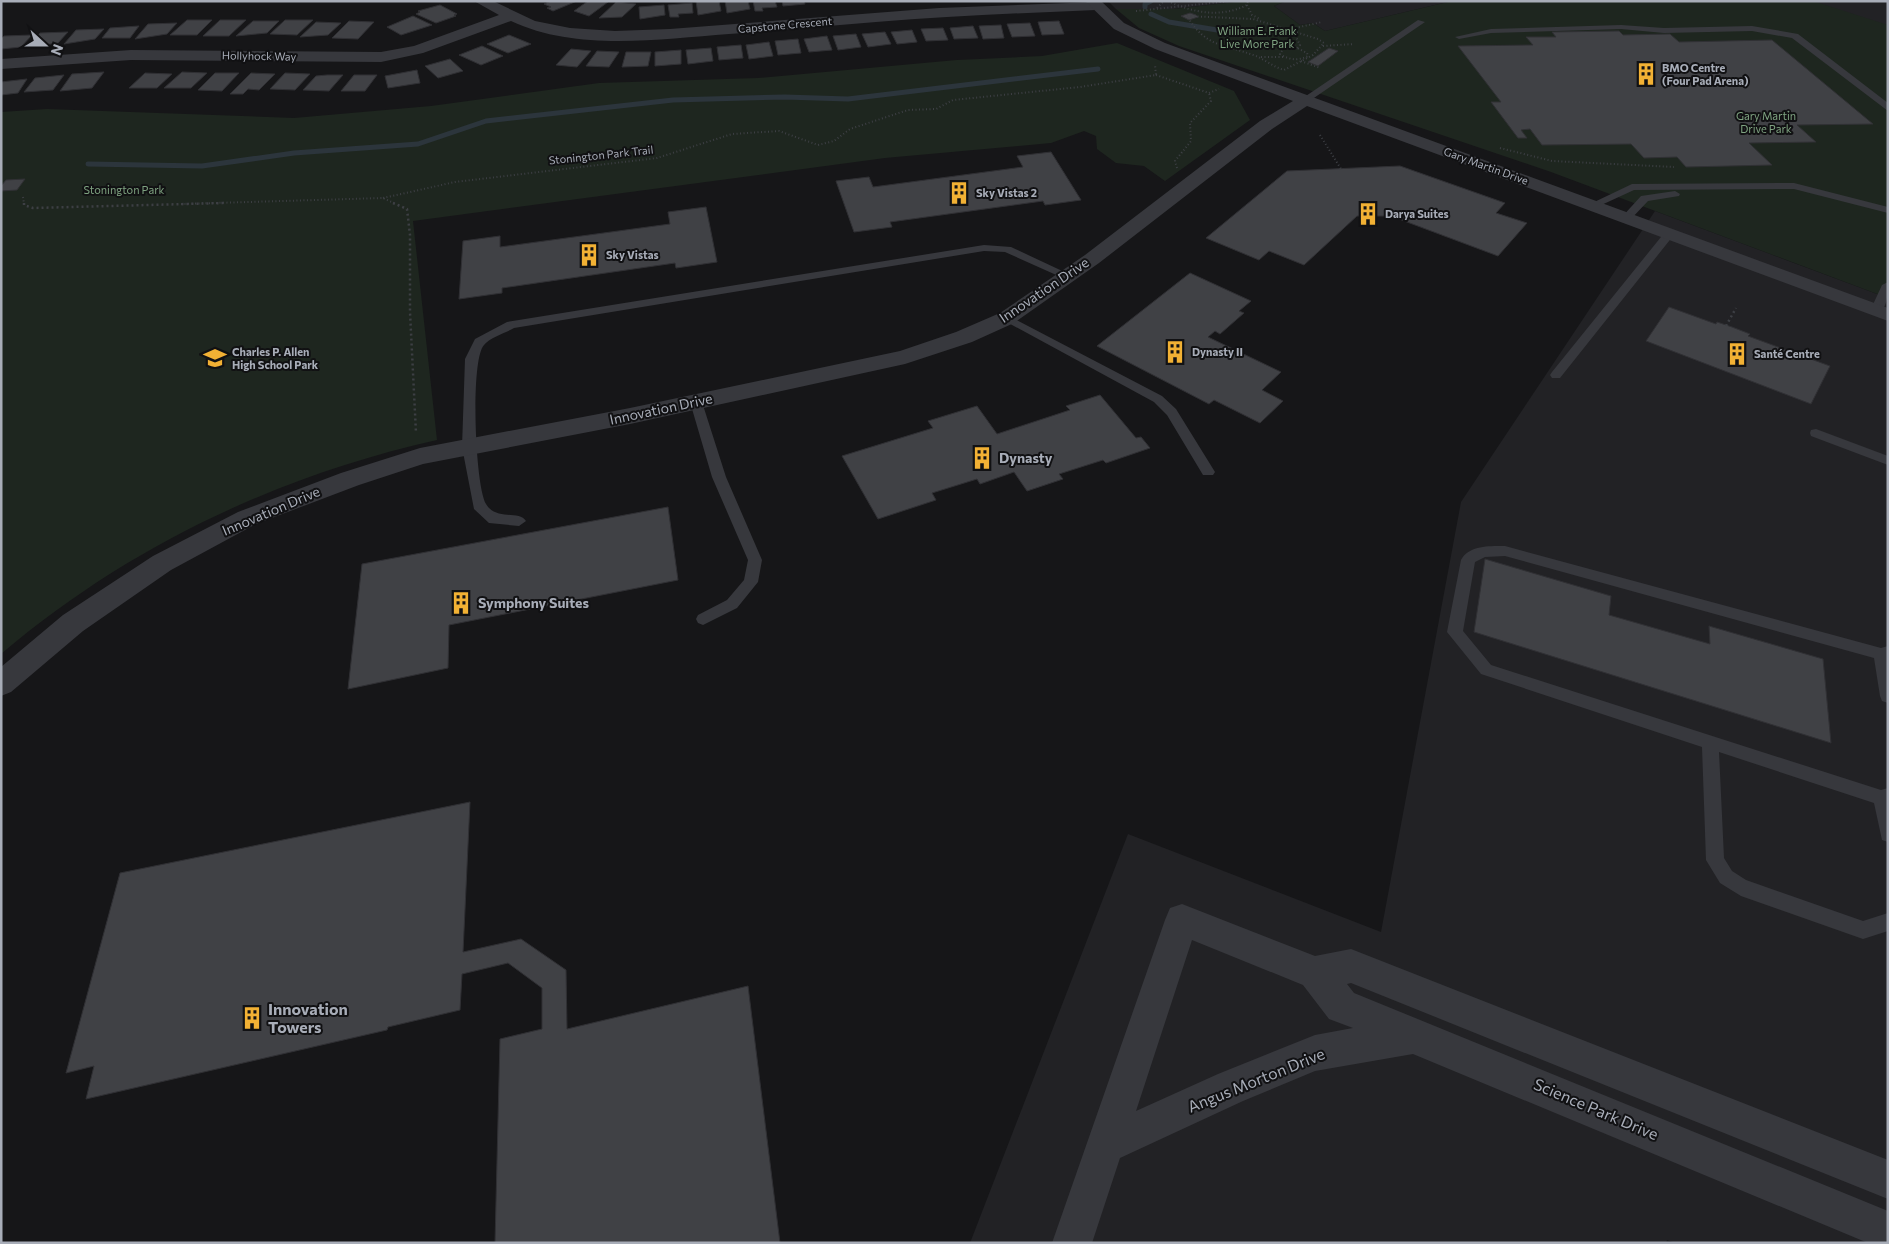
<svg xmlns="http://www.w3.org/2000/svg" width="1889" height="1244" font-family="Commissioner,sans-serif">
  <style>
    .built { fill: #222225 }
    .green { fill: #1e261f }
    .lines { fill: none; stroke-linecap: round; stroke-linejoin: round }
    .stream { stroke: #2c353c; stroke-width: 5 }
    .building { fill: #404145; stroke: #303034 }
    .path-far1 { stroke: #3d3f44; stroke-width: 2; stroke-dasharray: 1 2.5; stroke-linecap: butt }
    .path { stroke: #3d3f44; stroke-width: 2.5; stroke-dasharray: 2 3; stroke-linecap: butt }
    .service { fill: #37383d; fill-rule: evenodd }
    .minor { fill: #37383d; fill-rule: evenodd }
    .tertiary { fill: #37383d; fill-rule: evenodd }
    .labels { text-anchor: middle; stroke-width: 4; stroke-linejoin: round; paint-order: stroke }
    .far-street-label { font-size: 11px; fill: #a8adb8; stroke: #111113 }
    .far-park-label { font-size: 11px; fill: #7fa381; stroke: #111113 }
    .far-poi-label { font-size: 11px; font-weight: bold; fill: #a8adb8; stroke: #111113; text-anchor: start }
    .street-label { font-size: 14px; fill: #a8adb8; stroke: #111113 }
    .poi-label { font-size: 14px; font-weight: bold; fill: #a8adb8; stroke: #111113; text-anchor: start }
    .near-poi-label { font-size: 16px; font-weight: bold; fill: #a8adb8; stroke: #111113; text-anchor: start }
    .near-street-label { font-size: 16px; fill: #a8adb8; stroke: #111113 }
  </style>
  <rect width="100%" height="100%" fill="#161618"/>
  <path class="built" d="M1108 1H1243L1174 9H1116Z
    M1286 1H1452L1325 31 1313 23 1300 25 1274 6Z
    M1810 1H1888V26Z
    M1655 211 1888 298V1243H1675L1667 1240 1666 1243H970L1128 834 1381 932 1461 502Z"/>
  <path class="green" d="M1243 1H1286L1274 6 1300 25 1313 23 1325 31 1452 1H1813L1888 25V298L1551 172 1179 46 1139 28 1116 9H1174Z
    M1117 43 1234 91 1250 120 1165 181 1144 166 1116 163 1097 149 1096 136 1084 131 1051 143 885 158 413 221 437 440C277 476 127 547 1 654V112L47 109 294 118 431 106 599 83 758 78 957 60 1042 56Z"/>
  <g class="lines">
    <path class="stream" d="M1145 7V4L1151 1
      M1151 14 1169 22 1217 30
      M88 164 202 166 294 153 418 144 486 121 673 100 785 97 848 99 1098 69"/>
  </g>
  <path class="building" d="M551 1H577L553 11 547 8 551 7 544 4Z
    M588 1H604L608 2 589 16 574 11Z
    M696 1H719L721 11 698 15Z
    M725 1H748L750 9 727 13Z
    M753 1H775L777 7 762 8 763 11H755Z
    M782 1H804L805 4 783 6Z
    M616 2 636 4 622 17 599 18Z
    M692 3 693 13 678 14 679 17H670L668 5Z
    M440 5 457 14 454 15 456 16 436 23 416 14 420 12 418 11Z
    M664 5 665 15 640 19 639 7Z
    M1190 13 1196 15 1198 17 1189 20 1181 16Z
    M413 16 432 25 401 35 387 27Z
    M187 20H212L197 35H170Z
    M220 20H246L229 36H203Z
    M285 20H313L297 35 270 34Z
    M253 21H279L267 33 236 36Z
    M349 21 374 22 358 39 332 38Z
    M1059 21 1064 34 1042 35 1038 22Z
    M316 22 341 23 328 35 300 37Z
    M177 23 167 34 135 39 148 24Z
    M1030 23 1035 36 1012 37 1007 24Z
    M1001 25 1004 38 983 39 979 26Z
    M139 26 130 38H102L110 28Z
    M973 26 978 38 954 39 950 28Z
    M943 28 948 40 926 41 921 29Z
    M104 29 95 39 64 44 76 30Z
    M912 30 917 42 897 44 891 32Z
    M1619 31 1623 35 1670 34 1679 42 1772 40 1873 124 1797 125 1816 142 1749 143 1772 165 1686 167 1677 157 1644 158 1631 144 1542 145 1530 129 1521 130 1527 138H1518L1491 102H1501L1458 46 1533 45 1526 37H1556L1552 32Z
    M68 32 58 43 28 47 40 33Z
    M885 32 891 44 868 47 862 34Z
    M856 34 861 47 838 50 833 36Z
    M32 35 21 47 1 49V39L4 36Z
    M509 35 531 44 508 53 487 44Z
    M827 36 832 50 809 52 804 39Z
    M798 39 801 53 778 55 775 41Z
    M769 42 773 56 749 59 746 45Z
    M741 45 743 58 719 60 717 47Z
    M482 46 503 56 481 65 459 55Z
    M711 48 713 61 688 64 686 50Z
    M1329 48 1338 51 1318 66 1308 62Z
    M571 49 591 51 577 67 556 65Z
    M681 50V64L655 66V52Z
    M597 51 619 52 609 67 586 66Z
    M626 52H651L648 66 622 67Z
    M450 59 463 71 438 78 425 66Z
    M417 70 420 83 388 88 385 76Z
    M104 72 92 88 60 91 72 74Z
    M182 72 207 73 191 88H164Z
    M145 73 172 74 157 88H129Z
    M215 73H239L222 91 198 90Z
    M251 73 275 74 259 90 248 89 243 94H230Z
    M285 73 310 74 295 90 270 89Z
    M64 75 53 90 24 92 35 78Z
    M327 75H343L329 91 303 90 316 76Z
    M354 75H377L365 91H341Z
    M27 79 18 93 1 95V82Z
    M1051 152 1081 200 1045 205 1043 201 890 222 892 227 854 232 836 181 869 177 873 187 1023 167 1017 156Z
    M1400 166 1505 203 1496 213 1527 223 1498 256 1391 216H1357L1304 265 1269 251 1259 260 1206 238 1287 171Z
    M25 179 17 190 1 191V186L6 180Z
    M706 207 717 262 676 268 675 263 502 288V293L459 299 463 241 500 236V247L670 224 668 212Z
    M1190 273 1251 301 1239 311 1244 313 1220 334 1215 331 1208 337 1281 372 1262 390 1283 401 1260 423 1214 400 1209 404 1097 346Z
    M1669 307 1716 324 1717 322 1732 327 1750 334 1748 336 1830 366 1811 404 1646 341Z
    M1100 395 1136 438 1141 437 1150 448 1106 463 1103 460 1059 474 1063 479 1027 491 1014 472 980 484 977 479 932 493 936 500 878 519 842 456 933 428 928 421 977 406 997 434 1070 410 1066 406Z
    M668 507 678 580 449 625 448 668 348 689 362 564Z
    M1485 559 1611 596 1609 615 1710 644 1709 626 1823 659 1831 743 1474 632Z
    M470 802 463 952 521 939 566 970 567 1029 748 986 780 1243H495L500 1039 542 1029V988L508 963 462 974 460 1010 388 1027 387 1030 86 1099 94 1066 66 1073 120 873Z"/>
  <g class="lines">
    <path class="path-far1" d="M1168 1C1193 13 1221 18 1247 5L1248 1
      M1247 5 1252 15 1260 19
      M1157 8 1164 1
      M1136 11 1230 1
      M1187 16 1253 19 1318 39 1324 43 1313 55 1284 70C1274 67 1265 60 1256 56 1224 44 1206 48 1187 16Z
      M1323 46 1354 44
      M1284 48H1297L1307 53 1308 56C1298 61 1289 60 1280 54Z
      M1297 48 1300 45 1296 37 1286 30 1322 22
      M1261 57H1284
      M1301 61 1320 68
      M1156 75 1209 93 1219 89
      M1320 135 1341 169
      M1500 148 1552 161 1674 167
      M1177 168 1175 161 1191 141 1190 123 1211 101 1209 93
      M23 197 24 204
      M383 198 455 182 657 158 732 134 779 131 818 145 834 141 850 129 908 110 936 109 953 100 1080 87 1156 75 1155 65
      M181 204 383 198 396 204"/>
    <path class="path" d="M24 203V205L33 208 225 203
      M393 203 407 209 410 235V312L416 433
      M1726 326 1736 308"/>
    <path class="service" d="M1418 20 1425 22 1308 102 1300 100Z
      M1621 25 1664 28 1752 26 1798 34 1888 103V111L1792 38 1752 31 1664 33 1621 29 1491 33 1459 39 1455 37 1491 29Z
      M1794 183 1888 207V213L1794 189 1634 190 1597 207 1588 205 1632 184Z
      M1675 191 1680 194 1679 196 1648 201 1630 220 1626 221 1621 218 1641 196Z
      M1669 231 1674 234 1673 236 1560 378H1552L1550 375 1552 372 1665 232Z
      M984 245 1011 247 1073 276 1071 278H1063L1005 252 984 251 514 328C506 333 490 337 484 345 470 360 475 486 486 504 496 521 519 510 526 521L519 526 489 523 474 509 462 447 465 359 475 339 507 322Z
      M1888 282C1888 292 1888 311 1876 314L1872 313 1870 311 1882 285Z
      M1007 315 1162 396 1176 409 1215 472 1213 475H1203L1167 415 1154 402 1003 320 1001 318Z
      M696 398 702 402 726 477 762 560 758 582 737 608 703 625 698 623 696 619 698 615 727 600 744 580 748 560 712 477 690 402Z
      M1816 429 1888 456V465L1811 436 1810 433 1811 430Z
      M1505 546 1881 648 1888 646V703L1882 701 1880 696 1874 658 1505 556 1485 557 1475 562 1463 631 1491 665 1881 790 1888 788V842L1882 840 1874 803 1719 752 1724 858 1732 871 1746 880 1863 921 1888 913V931L1863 939 1741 896 1720 883 1706 860 1702 747 1481 674 1447 632 1461 560C1469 545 1490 546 1505 546Z"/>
    <path class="minor" d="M474 1H493L535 21 570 28 615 31 670 29 939 8 1096 2 1103 6 1096 10C1023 13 949 16 876 22 827 26 778 30 729 34 659 39 577 52 511 21L423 53 381 62 131 60 1 69V59L131 50 381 52 414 46 499 15Z
      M1182 904 1315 956 1351 949 1888 1160V1199L1351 983 1347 984 1354 993 1888 1211V1243H1868L1413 1054 1315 1071 1243 1101 1120 1158 1092 1243H1052L1165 920 1170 908ZM1192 940 1303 985 1329 1019 1353 1028 1315 1035 1218 1074 1136 1111Z"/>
    <path class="tertiary" d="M1085 1H1101L1124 23 1165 43 1888 308V321L1307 106 1272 129 1099 263 1014 323 972 342 905 364 630 424 423 464 359 485 256 524 171 570 83 631 11 692 1 696V667L63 615 153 556 238 512 341 473 420 448 630 408 900 351 956 332 1000 313 1085 255 1260 121 1293 101 1155 49 1114 29Z"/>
  </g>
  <defs>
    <symbol id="building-bare" viewBox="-9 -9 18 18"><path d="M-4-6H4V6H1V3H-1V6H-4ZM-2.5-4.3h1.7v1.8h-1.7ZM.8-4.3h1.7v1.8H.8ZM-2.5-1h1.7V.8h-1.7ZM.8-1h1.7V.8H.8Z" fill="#f2b134" stroke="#111113" stroke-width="2.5" paint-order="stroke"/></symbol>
    <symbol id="school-bare" viewBox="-9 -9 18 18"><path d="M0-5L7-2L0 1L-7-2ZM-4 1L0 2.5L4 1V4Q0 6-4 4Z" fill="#f2b134" stroke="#111113" stroke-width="2.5" paint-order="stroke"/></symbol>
  </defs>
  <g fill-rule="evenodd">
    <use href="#building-bare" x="1630" y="58" width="32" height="32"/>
    <use href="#building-bare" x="943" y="177" width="32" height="32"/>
    <use href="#building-bare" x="1352" y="198" width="32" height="32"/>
    <use href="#building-bare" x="573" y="239" width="32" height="32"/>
    <use href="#building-bare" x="1159" y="336" width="32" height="32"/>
    <use href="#building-bare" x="1721" y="338" width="32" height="32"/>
    <use href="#school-bare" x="199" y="342" width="32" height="32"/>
    <use href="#building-bare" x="966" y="442" width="32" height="32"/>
    <use href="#building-bare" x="445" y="587" width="32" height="32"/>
    <use href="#building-bare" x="236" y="1002" width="32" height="32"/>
  </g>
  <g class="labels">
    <g class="far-street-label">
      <text transform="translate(785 25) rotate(-5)" y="4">Capstone Crescent</text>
      <text transform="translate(259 56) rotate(1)" y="4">Hollyhock Way</text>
      <text transform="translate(601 155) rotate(-6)" y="4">Stonington Park Trail</text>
      <text transform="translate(1486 166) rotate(20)" y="4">Gary Martin Drive</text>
    </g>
    <g class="far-park-label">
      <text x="1257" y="35">William E. Frank<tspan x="1257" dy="13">Live More Park</tspan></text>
      <text x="1766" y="120">Gary Martin<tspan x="1766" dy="13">Drive Park</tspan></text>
      <text x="124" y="194">Stonington Park</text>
    </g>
    <g class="far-poi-label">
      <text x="1662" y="72">BMO Centre<tspan x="1662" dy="13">(Four Pad Arena)</tspan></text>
      <text x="976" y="197">Sky Vistas 2</text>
      <text x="1385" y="218">Darya Suites</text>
      <text x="606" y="259">Sky Vistas</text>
      <text x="232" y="356">Charles P. Allen<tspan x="232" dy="13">High School Park</tspan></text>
      <text x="1192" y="356">Dynasty II</text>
      <text x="1754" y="358">Santé Centre</text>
    </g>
    <g class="street-label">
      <text transform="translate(1044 290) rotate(-34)" y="5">Innovation Drive</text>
      <text transform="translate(661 409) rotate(-12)" y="5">Innovation Drive</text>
      <text transform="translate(271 511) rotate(-23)" y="5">Innovation Drive</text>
    </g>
    <g class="poi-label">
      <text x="999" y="463">Dynasty</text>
      <text x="478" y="608">Symphony Suites</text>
    </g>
    <g class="near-poi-label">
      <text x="268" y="1015">Innovation<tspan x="268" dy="18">Towers</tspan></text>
    </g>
    <g class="near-street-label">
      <text transform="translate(1256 1080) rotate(-22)" y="6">Angus Morton Drive</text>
      <text transform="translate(1596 1109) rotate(23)" y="6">Science Park Drive</text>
    </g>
  </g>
  <rect width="1889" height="1244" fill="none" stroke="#a8adb8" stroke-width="5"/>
  <g transform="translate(45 45) rotate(111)" stroke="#111113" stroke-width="4" paint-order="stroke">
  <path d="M0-4L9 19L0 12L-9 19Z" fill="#a8adb8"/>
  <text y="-8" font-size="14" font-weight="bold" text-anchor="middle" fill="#a8adb8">N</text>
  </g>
</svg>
